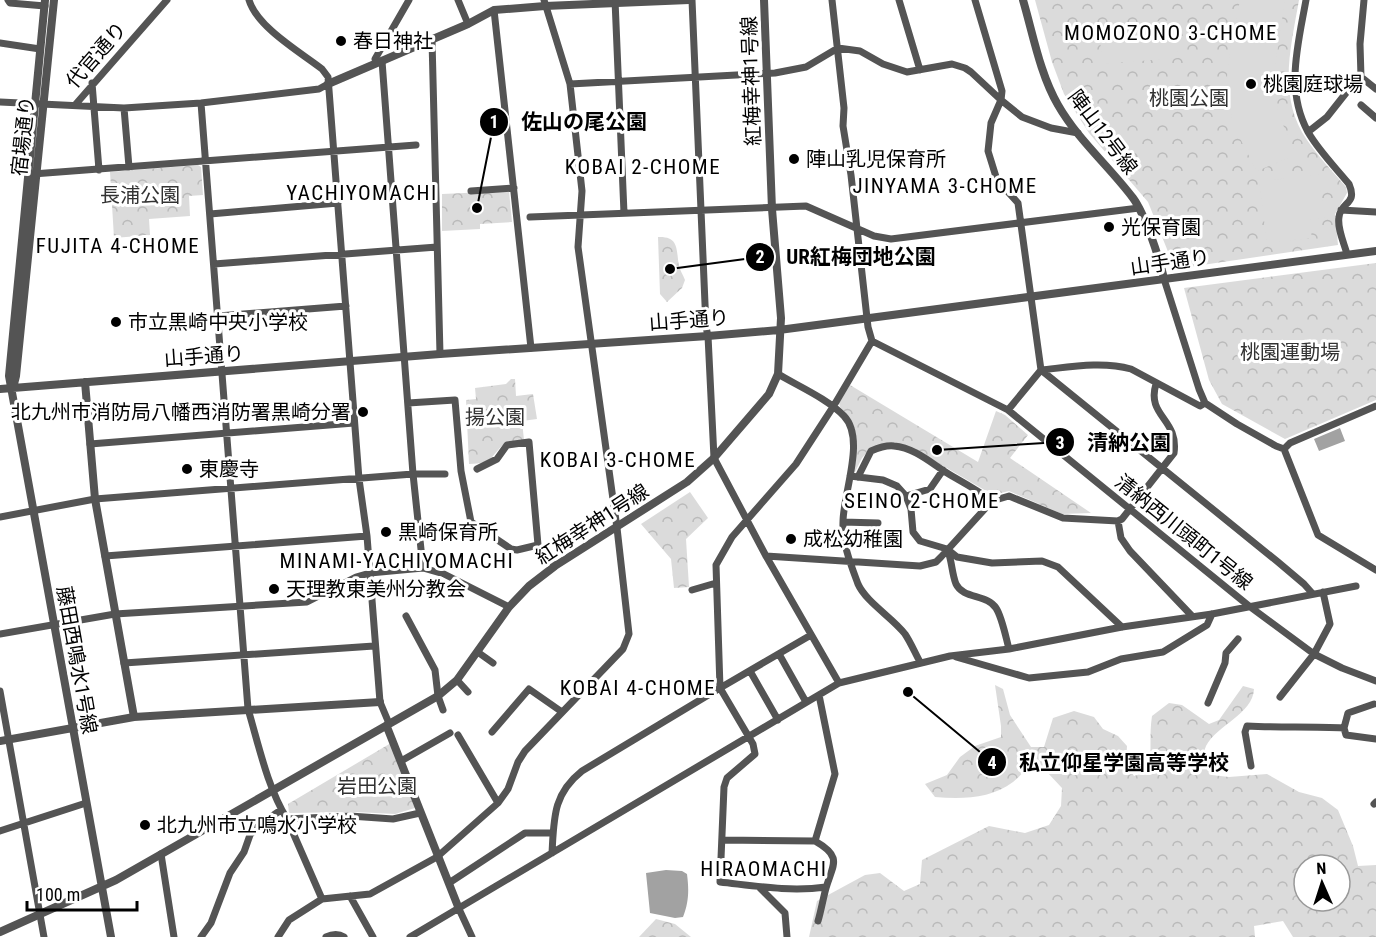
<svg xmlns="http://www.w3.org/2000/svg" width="1376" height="937" font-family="'Roboto Condensed','Noto Sans JP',sans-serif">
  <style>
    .forest { fill: url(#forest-crowns); fill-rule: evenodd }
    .garden { fill: #dbdbdb }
    .water { fill: #a2a2a2 }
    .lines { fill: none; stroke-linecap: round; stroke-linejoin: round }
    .minor { stroke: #545454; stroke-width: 7 }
    .tertiary { stroke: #545454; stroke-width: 8 }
    .poi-dot { fill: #000; stroke: #fff; stroke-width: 2 }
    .labels { text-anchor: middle; stroke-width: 6; stroke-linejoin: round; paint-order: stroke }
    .poi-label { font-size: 20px; fill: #000; stroke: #fff; text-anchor: start }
    .street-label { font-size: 20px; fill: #000; stroke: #fff }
    .park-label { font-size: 20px; fill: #323232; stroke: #fff }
    .neighbourhood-label { font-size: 21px; letter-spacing: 1.5px; fill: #000; stroke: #fff }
    .leader { fill: none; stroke: #000; stroke-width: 2 }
    .callout-dot { fill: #000; stroke: #fff; stroke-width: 2 }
    .mark-label { font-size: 18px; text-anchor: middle; font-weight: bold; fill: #fff }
    .callout-label { font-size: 21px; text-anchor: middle; font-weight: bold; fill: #000; stroke: #fff; stroke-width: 6; stroke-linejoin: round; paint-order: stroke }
  </style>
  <defs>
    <pattern id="forest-crowns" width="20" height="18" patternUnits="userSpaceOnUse" patternTransform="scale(1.5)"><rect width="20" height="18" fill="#dbdbdb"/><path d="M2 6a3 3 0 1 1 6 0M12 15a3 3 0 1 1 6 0" fill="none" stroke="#bababa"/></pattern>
  </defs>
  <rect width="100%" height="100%" fill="#fff"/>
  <path class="forest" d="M1035 0H1299C1291 47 1277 97 1307 140 1318 156 1333 172 1346 187L1347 193 1335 214 1338 245 1175 269 1148 202 1089 133 1064 94 1052 62Z
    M198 165 201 167 203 195 189 196 190 216 149 219 150 235 114 238 110 172Z
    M509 191 512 222 480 224V229L442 231V194Z
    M658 237C680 236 676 251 679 266 680 270 683 275 685 280L682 288 667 302 660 294Z
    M1376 263V400L1285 439 1222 404 1209 380 1184 288Z
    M511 379H515L516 396 533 394 537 419 522 421 524 440 506 442C489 457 495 463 469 464L466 400 476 399 475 388 506 384Z
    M850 385 978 462 996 411 1005 415 1028 435 1010 458 1091 513 1062 514 1009 491 993 495 916 450 892 443 870 449 862 458 855 472 853 471C858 445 861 427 840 407L839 403Z
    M690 492 708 518 686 539 689 587 674 588 671 559 641 524Z
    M995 685 1003 689 1010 715 1031 747H1044L1053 718 1074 711 1094 717 1103 729 1118 736 1127 746 1126 764 1134 776 1149 771C1152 753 1149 735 1152 716L1169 703 1182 705 1209 724 1219 720 1243 686 1254 689C1253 714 1217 725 1206 746 1204 750 1204 756 1203 760L1212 775 1229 777 1267 774 1299 792 1322 798 1338 810 1353 846 1358 866 1376 865V937H1293L1283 921 1254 926 1255 937H809L817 901 865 875 880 873 904 891 920 884 922 860 989 826 1025 833 1049 825 1061 806 1062 788 1046 771 1035 764C1025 768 1021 776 1013 782 991 799 962 799 935 797L925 784 947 775 960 757 975 746 1001 737V726ZM1304 865H1340V901H1304Z
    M391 743 415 808 395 814 355 812 289 813 288 804Z
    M656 919 675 924 691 937H639Z"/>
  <path class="garden" d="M1240 0H1285L1274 73 1278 113 1296 155 1257 171C1247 152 1236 133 1230 111 1221 76 1234 35 1240 0Z
    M1175 20 1178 58 1102 64 1099 25Z
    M1318 174 1325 218 1309 220 1312 238 1267 243 1259 182Z"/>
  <path class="water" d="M1340 428 1345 441 1319 451 1314 439Z
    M666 870 682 871 687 874C689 890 689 902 683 917L675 918 650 913 646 873Z"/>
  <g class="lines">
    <path class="minor" d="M8 0 10 3 45 6
      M249 0C257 27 300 52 322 69L328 77 359 479 367 536 380 702 388 721 387 727
      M458 0 468 24
      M615 0 624 213
      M832 0 844 108 843 126 851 175 868 327 872 341 1008 410 1249 606 1314 654 1342 668 1376 681
      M899 0 920 70
      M975 0 1002 91 1001 100 991 123 988 151 997 180 1018 203 1041 370 1278 562 1304 584 1312 593
      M1306 0C1298 45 1285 90 1308 132 1319 151 1335 167 1349 184 1358 205 1341 201 1339 217 1337 228 1344 243 1347 254
      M1364 0 1360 44 1361 77 1376 89
      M494 10 531 348
      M432 40 440 354
      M0 43 40 49
      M382 61 413 474 423 568
      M377 62 375 59 409 0
      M92 83 99 170
      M570 84 775 73 806 67 838 48 860 51 883 64 907 72 952 64 965 68 971 72 1001 100 1022 117 1051 128 1078 133
      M0 102 124 108 201 103 319 89 328 84
      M201 103 248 709C259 746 267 786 287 819L322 899
      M75 105 167 0
      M1361 105 1376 118
      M124 108 129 167
      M1308 132 1327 117 1346 93V91L1361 77
      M33 174 416 145
      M471 191 514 188
      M1341 210 1376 212
      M210 214 338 203
      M530 217 806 206 874 236 891 239 1139 208
      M214 264 437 247
      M1164 279 1199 389 1205 403 1237 424 1276 446 1284 449 1290 443 1376 406
      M218 316 346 306
      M778 374C798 386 828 399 844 416 866 439 843 493 843 522 842 543 851 565 858 584 866 602 893 618 905 634 911 643 915 653 920 662
      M408 403 455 400 461 471 471 522 511 549 517 550 538 545
      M1008 410 1041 370C1070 367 1102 361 1131 369L1200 406 1205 403
      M90 444 354 423
      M1284 449 1318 535 1376 570
      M477 469 497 459 507 445 529 442 538 545 555 566
      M850 476 883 480 897 486 906 496 911 509 913 532 920 541 947 549 957 557 992 563 1042 561 1058 567 1122 627
      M858 477 871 451C878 448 886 445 894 446 916 448 933 465 952 476 966 484 979 491 992 501
      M906 496 930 489 943 470
      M0 517 95 499 413 474H445
      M1118 521 1121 538 1130 551 1192 616
      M843 522 878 523
      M948 551C952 562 952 574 956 584 963 599 987 594 996 608 1002 617 1006 638 1009 649
      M105 556 367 536
      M766 556 920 566 936 562 941 557 992 501 1009 496 1063 518 1118 521 1122 519 1174 453C1179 419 1146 416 1156 384
      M692 590 716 583
      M406 616 435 670 438 696 443 710
      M0 634 115 614 307 602 356 577 370 573 423 568 444 574 509 607
      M811 635 720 688 753 744 755 754 727 778 724 787 720 882C756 886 790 892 826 887
      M479 653 493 663
      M779 654 806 702
      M956 657 1029 678 1088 672 1121 659 1163 652 1207 625 1212 614
      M124 663 374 646
      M750 671 778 720
      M457 680 468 692
      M839 683 950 656 1009 649 1122 627 1212 614 1356 586
      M0 691 44 937
      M1280 697 1314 654 1330 624 1323 592
      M1208 703 1225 663 1226 653 1238 639
      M1344 728 1348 713 1374 704
      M492 732 529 689 562 712
      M458 735 498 803
      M401 761 450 733
      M1251 766 1245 732 1247 726C1279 728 1311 726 1344 728L1346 735 1376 739
      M1374 804 1376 802
      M287 819 350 816 393 819 420 813
      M0 831 86 803
      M722 840 815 841
      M552 853C554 818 553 794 582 771L720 688 716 565 732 537 796 464 833 407 872 341
      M161 854 174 937
      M449 883 525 833H553
      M760 888 785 913 787 937
      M350 896 373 937
      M459 909 472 937
      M818 921C821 911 823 899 826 888 833 864 843 857 815 841L835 774 819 695
      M201 937 211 923 230 873 244 852 250 835 259 825 281 810
      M278 937 289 920 322 899 370 894 437 857 498 803 508 789 518 762 525 751 623 649 629 634 617 528 578 247 582 191 570 84 544 0
      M326 937C332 934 338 933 344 937
      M410 937 839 683 766 556 714 458 708 336 706 327 692 0"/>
    <path class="tertiary" d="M45 0 9 376 111 937
      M1023 0C1033 34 1040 74 1058 105 1078 140 1109 166 1133 198 1145 214 1160 260 1164 279
      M328 84 468 24 494 10 545 6 689 0
      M85 382 95 499 134 717
      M13 388 16 376 54 0
      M0 389 440 354 708 336 779 330 1376 251
      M387 727 459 909
      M0 741 134 717 380 702
      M0 932 116 880 438 696 457 680 509 607 529 586 555 566 687 482 714 458 769 394 778 374 781 318 772 209 764 0"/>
  </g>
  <g class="poi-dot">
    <circle cx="341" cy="41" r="6"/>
    <circle cx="1251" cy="84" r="6"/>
    <circle cx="794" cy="159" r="6"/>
    <circle cx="1109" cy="227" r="6"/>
    <circle cx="116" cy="322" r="6"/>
    <circle cx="363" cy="412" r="6"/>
    <circle cx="187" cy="469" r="6"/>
    <circle cx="386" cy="532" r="6"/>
    <circle cx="791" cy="539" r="6"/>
    <circle cx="274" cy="589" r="6"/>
    <circle cx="145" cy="825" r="6"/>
  </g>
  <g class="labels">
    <g class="poi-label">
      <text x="353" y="48">春日神社</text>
      <text x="1263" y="91">桃園庭球場</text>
      <text x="806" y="166">陣山乳児保育所</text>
      <text x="1121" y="234">光保育園</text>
      <text x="128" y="329">市立黒崎中央小学校</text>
      <text x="351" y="419" text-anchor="end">北九州市消防局八幡西消防署黒崎分署</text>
      <text x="199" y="476">東慶寺</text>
      <text x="398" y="539">黒崎保育所</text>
      <text x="803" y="546">成松幼稚園</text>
      <text x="286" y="596">天理教東美州分教会</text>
      <text x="157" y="832">北九州市立鳴水小学校</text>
    </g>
    <g class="street-label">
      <text transform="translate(96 55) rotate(-49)" y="7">代官通り</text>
      <text transform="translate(751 81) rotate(-92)" y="7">紅梅幸神1号線</text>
      <text transform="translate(1103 132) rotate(53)" y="7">陣山12号線</text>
      <text transform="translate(23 136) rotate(-84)" y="7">宿場通り</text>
      <text transform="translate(1170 262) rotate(-8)" y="7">山手通り</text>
      <text transform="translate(689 320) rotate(-4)" y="7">山手通り</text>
      <text transform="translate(204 356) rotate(-4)" y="7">山手通り</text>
      <text transform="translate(592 524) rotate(-33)" y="7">紅梅幸神1号線</text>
      <text transform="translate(1184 532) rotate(39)" y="7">清納西川頭町1号線</text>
      <text transform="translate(77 660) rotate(80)" y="7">藤田西鳴水1号線</text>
    </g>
    <g class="park-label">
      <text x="1189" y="105">桃園公園</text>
      <text x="140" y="202">長浦公園</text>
      <text x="1290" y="359">桃園運動場</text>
      <text x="495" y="424">揚公園</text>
      <text x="377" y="793">岩田公園</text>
    </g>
    <g class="neighbourhood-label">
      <text x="1171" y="40">MOMOZONO 3-CHOME</text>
      <text x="643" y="174">KOBAI 2-CHOME</text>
      <text x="945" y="193">JINYAMA 3-CHOME</text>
      <text x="362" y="200">YACHIYOMACHI</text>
      <text x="118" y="253">FUJITA 4-CHOME</text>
      <text x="618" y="467">KOBAI 3-CHOME</text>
      <text x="922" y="508">SEINO 2-CHOME</text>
      <text x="397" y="568">MINAMI-YACHIYOMACHI</text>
      <text x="638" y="695">KOBAI 4-CHOME</text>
      <text x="764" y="876">HIRAOMACHI</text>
    </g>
  </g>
  <path class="leader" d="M477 208L494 122M670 269L760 257M937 450L1060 442M908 692L992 762"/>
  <g class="callout-dot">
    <circle cx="477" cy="208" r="6"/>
    <circle cx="670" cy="269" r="6"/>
    <circle cx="937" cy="450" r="6"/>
    <circle cx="908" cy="692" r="6"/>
    <circle cx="494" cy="122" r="15"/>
    <circle cx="760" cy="257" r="15"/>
    <circle cx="1060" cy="442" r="15"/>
    <circle cx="992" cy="762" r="15"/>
  </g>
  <g class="mark-label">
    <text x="494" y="128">1</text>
    <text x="760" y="263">2</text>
    <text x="1060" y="449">3</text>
    <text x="992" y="769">4</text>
  </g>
  <g class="callout-label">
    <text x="584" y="129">佐山の尾公園</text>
    <text x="861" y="264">UR紅梅団地公園</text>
    <text x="1129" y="450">清納公園</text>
    <text x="1124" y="770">私立仰星学園高等学校</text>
  </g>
  <g transform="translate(1322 883) rotate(357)"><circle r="28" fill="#ffffff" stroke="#999999" stroke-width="1.5"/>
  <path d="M0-4.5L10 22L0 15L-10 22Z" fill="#000000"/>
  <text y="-9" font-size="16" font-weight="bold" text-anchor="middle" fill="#000000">N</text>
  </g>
  <path d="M27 901v9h110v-9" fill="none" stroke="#000000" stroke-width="3"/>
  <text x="36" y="901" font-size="18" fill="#000000" stroke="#ffffff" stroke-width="4.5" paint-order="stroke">100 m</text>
</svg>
